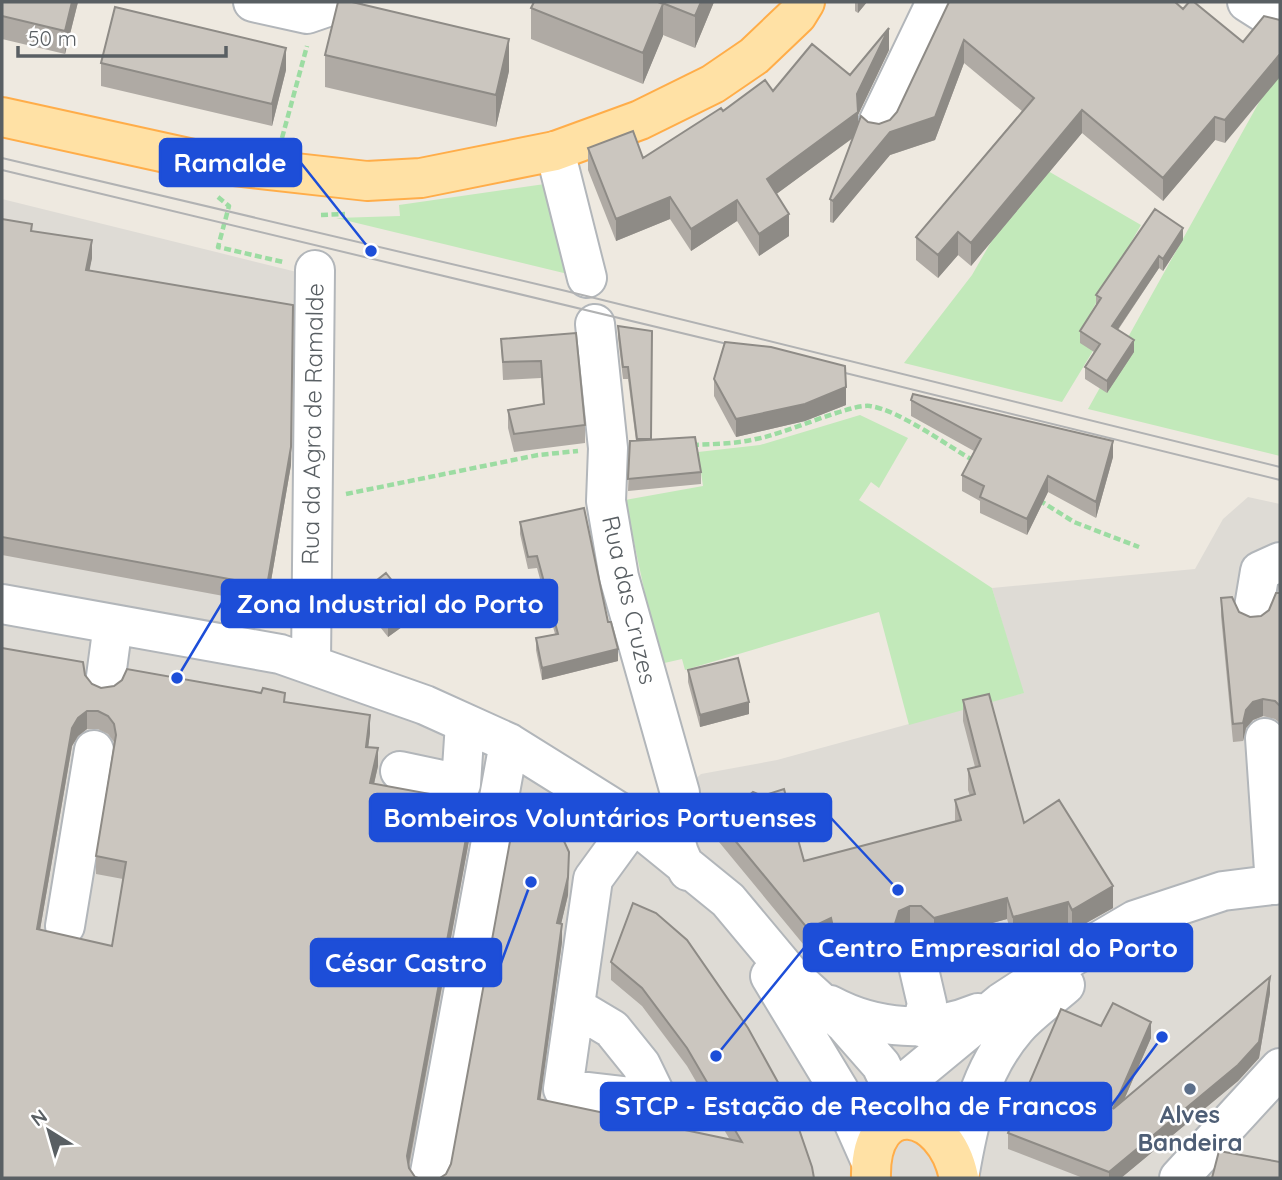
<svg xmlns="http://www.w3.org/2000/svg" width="1282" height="1180" font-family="Quicksand,sans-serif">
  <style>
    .industrial { fill: #dedbd5 }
    .green { fill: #c2e9ba }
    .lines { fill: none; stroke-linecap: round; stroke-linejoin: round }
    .minor-casing { stroke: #b2b6ba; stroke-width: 42 }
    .major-casing { stroke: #ffad49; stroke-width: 42 }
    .path { stroke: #9cdca2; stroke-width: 4.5; stroke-dasharray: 7 3.5; stroke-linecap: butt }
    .minor { stroke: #fff; stroke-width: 38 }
    .major { stroke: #ffe1a5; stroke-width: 38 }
    .tram { stroke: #b1b2b3; stroke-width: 2 }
    .wall { fill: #afaaa4; fill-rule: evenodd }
    .shaded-wall { fill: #8e8b86 }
    .building { fill: #cbc6bf; stroke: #8e8b86; stroke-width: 2; fill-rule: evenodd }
    .service-dot { fill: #5c6f8a; stroke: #fff; stroke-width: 2.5 }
    .labels { text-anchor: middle; stroke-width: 5; stroke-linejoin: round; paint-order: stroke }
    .street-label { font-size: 24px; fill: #595f63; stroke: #fff }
    .service-label { font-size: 24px; font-weight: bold; fill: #4e5e75; stroke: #fff }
    .leader { fill: none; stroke: #1d4ed8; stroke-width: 2.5 }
    .callout-dot { fill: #1d4ed8; stroke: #fff; stroke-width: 2.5 }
    .callout { fill: #1d4ed8; stroke: #1d4ed8; stroke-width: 2.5 }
    .callout-label { font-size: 26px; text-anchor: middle; font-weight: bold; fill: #fff }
  </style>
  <rect width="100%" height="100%" fill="#eee9e0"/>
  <path class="industrial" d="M2 199 309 275 308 363 267 604 255 649 621 813 680 793 701 774 777 760 1023 693 992 588 1195 569 1223 519 1248 497 1280 504V1178H2Z"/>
  <path class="green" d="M1277 70 1280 73V456L1088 409Z
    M1036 164 1141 225 1080 331 1099 341 1062 402 904 363 972 275Z
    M552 183 572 275 336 218 400 216 399 205Z
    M860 415 908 438 879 488 871 482 859 500 992 588 1024 693 909 725 879 612 685 670 682 659 660 664 625 500 703 486 698 452 760 445Z"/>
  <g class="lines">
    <defs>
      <path id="minor" d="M253 2 307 14 342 2
        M1247 2 1280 23
        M877 125 936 2
        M555 151 587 278
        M595 324 608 448 606 501 619 577 680 793C670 822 672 845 688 871
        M2 604 280 654 425 705 509 743 621 813 728 900 789 973 845 1024 881 1065 895 1094 900 1120
        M1253 613 1260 571 1280 562
        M311 663 315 270
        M105 684 113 624
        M1265 738 1275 885
        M400 771 461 784 465 723
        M65 926 94 750
        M914 948 927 1004 921 1027
        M770 976 839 1090 871 1162
        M830 1005C877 1030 930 1033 978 1013
        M575 1007 612 1029 641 1065 658 1100 563 1089 593 879 633 824
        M914 1120 909 1094 910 1078 1002 1002 1060 964 1135 920 1223 891 1280 884
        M429 1178 509 743
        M959 1178C968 1124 979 1071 1016 1028 1030 1012 1049 999 1065 985
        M1179 1178 1280 1068"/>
      <path id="major" d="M2 117 216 164 367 181 421 178 555 151 640 120 713 84 754 56 797 15 805 2
        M871 1178C869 1094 945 1107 959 1178"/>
    </defs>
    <use href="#minor" class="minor-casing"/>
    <use href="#major" class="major-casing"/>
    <path class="path" d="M282 138 307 46
      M218 197 229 206 218 247 283 262
      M321 215 345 214
      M692 445C713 444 735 444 756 439 782 435 852 403 870 406 899 410 948 446 974 461
      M346 494 538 455 578 451
      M1039 500 1074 522 1139 547"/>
    <use href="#minor" class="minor"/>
    <use href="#major" class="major"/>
    <path class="tram" d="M2 158 566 291 1280 467
      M2 170 744 348
      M825 368 1280 480"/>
  </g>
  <path class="wall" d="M2 2H78L65 54 2 39Z
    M534 2H714L695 48 663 35 643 84 531 39V8Z
    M855 2H867L858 13 855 11Z
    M949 2 1183 9 1243 42 1225 143 1215 140 1163 201 1082 133 971 266 958 255 938 278 916 260V237L1022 111 964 63 935 140 890 155 833 223 830 222V199L853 138 776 194 789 236 759 256 737 221 691 251 670 219 616 241 588 170V148L643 158 723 111 773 91 850 75 889 50 858 115V124L868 122 879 124 890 120 897 112Z
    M325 55 509 71 496 127 325 87Z
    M101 63 286 70 272 126 101 86Z
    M2 219 32 231 92 258 89 270 291 465 267 604 2 555Z
    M1183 240 1163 271 1159 268 1118 330 1134 352 1107 393 1085 379V367L1094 352 1080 343V331L1096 305V295Z
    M618 326 652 331 651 440 701 472V484L628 491 630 441H636L628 379H623L618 338Z
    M576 333 585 425V443L514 452 508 428V410L543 404 541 378 503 380 501 339Z
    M714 379 846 405 805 421 736 437 714 396Z
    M911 400 1113 457 1096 518 1048 492 1027 535 980 513V501L962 491V475L974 451 911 416Z
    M520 522 608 622 618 661 542 680 536 650V638L555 634 537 568 528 569 520 534Z
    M362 592 413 619 388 637 362 604Z
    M1280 593V723L1275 719 1263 716 1253 720 1246 728 1243 741 1233 742 1221 616V598L1239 612 1250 617 1261 616 1269 610Z
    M2 648 85 675 92 684 101 688 285 702 370 733 368 747 378 766 374 784 441 812 470 835 409 1168 415 1177 2 1178ZM87 729H98L108 734 114 742 96 856V874L123 879 112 946 40 930 72 746 78 736Z
    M688 670 749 714 700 727 688 682Z
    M963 700 1024 823 1113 908 1072 931 1068 923 1013 938 1007 919 934 939 921 927H910L899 933 893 951 837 966 831 939 808 950 719 842V821L804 861 955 821V800L970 796 968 790V769L975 767 963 721Z
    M569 870 568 895 561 924 562 942 540 1099 730 1140 687 1066 642 1006 611 980V962L633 903 814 1178 446 1174Z
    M1270 993 1259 1058 1238 1081 1121 1178H1083L1008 1149V1133L1101 1026 1151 1038 1124 1100Z"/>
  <path class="shaded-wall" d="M72 2H78L65 54V31Z
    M701 2H714L695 48V16Z
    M858 2H867L858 13Z
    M663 4V36L643 84V53Z
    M889 28V50L858 115V134L767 201V179L857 94Z
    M509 39V71L496 127V95Z
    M964 40V63L935 140 890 155 833 223V201Z
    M286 48V70L272 126V104Z
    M1280 54V77L1225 143V120Z
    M1082 110V133L971 266V243Z
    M1215 117V140L1163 201V178Z
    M670 197V219L616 241V219Z
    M737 200V221L691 251V229Z
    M789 214V236L759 256V234Z
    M1183 228V240L1163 271V259Z
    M958 232V255L938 278V255Z
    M92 240V258L86 288V270Z
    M1159 256V268L1112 338V326Z
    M293 305 291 465 267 604V586Z
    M1134 340V352L1107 393V381Z
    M846 387V405L805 421 736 437V419Z
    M1113 441V457L1096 518V502Z
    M1048 476V492L1027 535V519Z
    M413 607V619L388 637V625Z
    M618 649V661L542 680V668Z
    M1263 699V716L1253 720 1246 728 1243 741V723L1246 710 1253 702Z
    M749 702V714L700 727V715Z
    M87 711V729L78 736 72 746 37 947V929L72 728 78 718Z
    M370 715V733L366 765V747Z
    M378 748V766L370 801V783Z
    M470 817V835L407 1174V1156Z
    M569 852 568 895 557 941V923Z
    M1113 886V908L1072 931V910Z
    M1007 898V919L934 939V918Z
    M1068 902V923L1013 938V917Z
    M910 906V927L899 933 893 951 837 966V945Z
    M831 918V939L808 950V929Z
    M562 924V942L538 1117V1099Z
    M1270 977V993L1259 1058 1238 1081 1121 1178H1109V1172Z
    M1151 1022V1038L1113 1125V1109Z"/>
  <path class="building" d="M2 2H72L65 31 2 16Z
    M338 2H352L509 39 496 95 325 55Z
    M534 2H658L663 4 643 53 531 8Z
    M660 2H701L695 16Z
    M949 2H1175L1183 9 1189 2H1194L1243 42 1264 16 1280 20V54L1225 120 1215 117 1163 178 1082 110 971 243 958 232 938 255 916 237 1034 98 964 40 935 117 890 132 833 201 830 199 861 116 868 122 879 124 890 120 897 112Z
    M115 7 286 48 272 104 101 63Z
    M889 28 857 94 858 112 767 179 789 214 759 234 737 200 691 229 670 197 616 219 588 148 633 131 643 158 721 108 723 111 765 80 773 91 812 44 850 75Z
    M1155 209 1183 228 1163 259 1159 256 1112 326 1134 340 1107 381 1085 367 1100 344 1080 331 1101 298 1096 295Z
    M2 219 32 224 31 231 92 240 86 270 293 305 291 447 267 586 2 537Z
    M618 326 652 331 651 439H637L628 367H623Z
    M576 333 585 425 514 434 508 410 544 404 541 361 503 362 501 339Z
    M725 342 771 347 845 366 846 387 805 404 736 419 714 379Z
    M913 394 1113 441 1096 502 1048 476 1027 519 980 497 984 486 962 475 981 439 911 400Z
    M695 437 701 472 628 479 630 441Z
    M584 508 608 622H611L618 649 542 668 536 638 558 634 537 556 528 557 520 522Z
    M386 573 413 607 388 625 362 592Z
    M1276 593H1280V706L1275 701 1263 699 1253 702 1246 710 1243 723 1233 724 1221 598 1232 597 1239 612 1250 617 1261 616 1269 610Z
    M2 648 83 662 85 675 92 684 101 688 114 686 122 680 127 669 261 693 263 688 285 693 284 702 370 715 366 747 378 748 370 783 441 796 438 812 470 817 407 1156 409 1168 415 1177 418 1178H2ZM87 711H98L108 716 114 724 116 735 96 856 126 862 112 946 37 929 72 728 78 718Z
    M738 658 749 702 700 715 688 670Z
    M989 694 1024 823 1059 800 1113 886 1072 910 1068 902 1013 917 1007 898 934 918 921 906H910L899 911 893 930 837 945 831 918 808 929 719 821 753 792 762 796 784 789 804 861 961 820 955 800 975 794 968 769 980 766 963 700Z
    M517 803 549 818 558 828 569 852 568 877 557 923 562 924 538 1099 742 1142 687 1048 642 988 611 962 633 903 656 913 687 940 748 1028 791 1106 812 1167 814 1178H440L446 1174 451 1164Z
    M1270 977 1259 1042 1238 1065 1109 1172 1008 1133 1061 1009 1101 1026 1113 1003 1151 1022 1113 1109Z
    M1219 1151 1280 1162V1178H1212Z"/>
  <circle class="service-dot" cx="1190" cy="1089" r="7"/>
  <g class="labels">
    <g class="street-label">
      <text transform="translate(313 424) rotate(-89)" y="8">Rua da Agra de Ramalde</text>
      <text transform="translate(629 600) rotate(77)" y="8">Rua das Cruzes</text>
    </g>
    <g class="service-label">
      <text x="1190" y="1123">Alves<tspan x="1190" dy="28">Bandeira</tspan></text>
    </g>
  </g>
  <path class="leader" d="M371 251L301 163M177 678L222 603M898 890L831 818M716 1056L804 948M531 882L501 963M1162 1037L1111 1106"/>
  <g class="callout-dot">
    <circle cx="371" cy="251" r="7"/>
    <circle cx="177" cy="678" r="7"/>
    <circle cx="898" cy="890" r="7"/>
    <circle cx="716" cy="1056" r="7"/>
    <circle cx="531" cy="882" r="7"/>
    <circle cx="1162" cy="1037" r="7"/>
  </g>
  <g class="callout">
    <rect x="160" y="139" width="141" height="47" rx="7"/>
    <rect x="222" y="580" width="335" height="47" rx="7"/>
    <rect x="370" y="794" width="461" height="47" rx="7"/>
    <rect x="804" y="924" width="388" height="47" rx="7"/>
    <rect x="311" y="939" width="190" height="47" rx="7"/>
    <rect x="601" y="1083" width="510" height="47" rx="7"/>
  </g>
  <g class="callout-label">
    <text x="230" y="172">Ramalde</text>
    <text x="390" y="613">Zona Industrial do Porto</text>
    <text x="600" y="827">Bombeiros Voluntários Portuenses</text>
    <text x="998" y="957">Centro Empresarial do Porto</text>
    <text x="406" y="972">César Castro</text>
    <text x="856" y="1115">STCP - Estação de Recolha de Francos</text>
  </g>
  <rect width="1282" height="1180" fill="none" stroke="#595f63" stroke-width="7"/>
  <g transform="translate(49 1131) rotate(323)" stroke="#ffffff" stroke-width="5" paint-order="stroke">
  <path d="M0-5L12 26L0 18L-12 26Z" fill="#595f63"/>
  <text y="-10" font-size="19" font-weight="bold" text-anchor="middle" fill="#595f63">N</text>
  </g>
  <path d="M18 46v10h208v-10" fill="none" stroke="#595f63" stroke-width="3.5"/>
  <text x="28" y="46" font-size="21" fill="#595f63" stroke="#ffffff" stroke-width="5" paint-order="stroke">50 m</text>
</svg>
